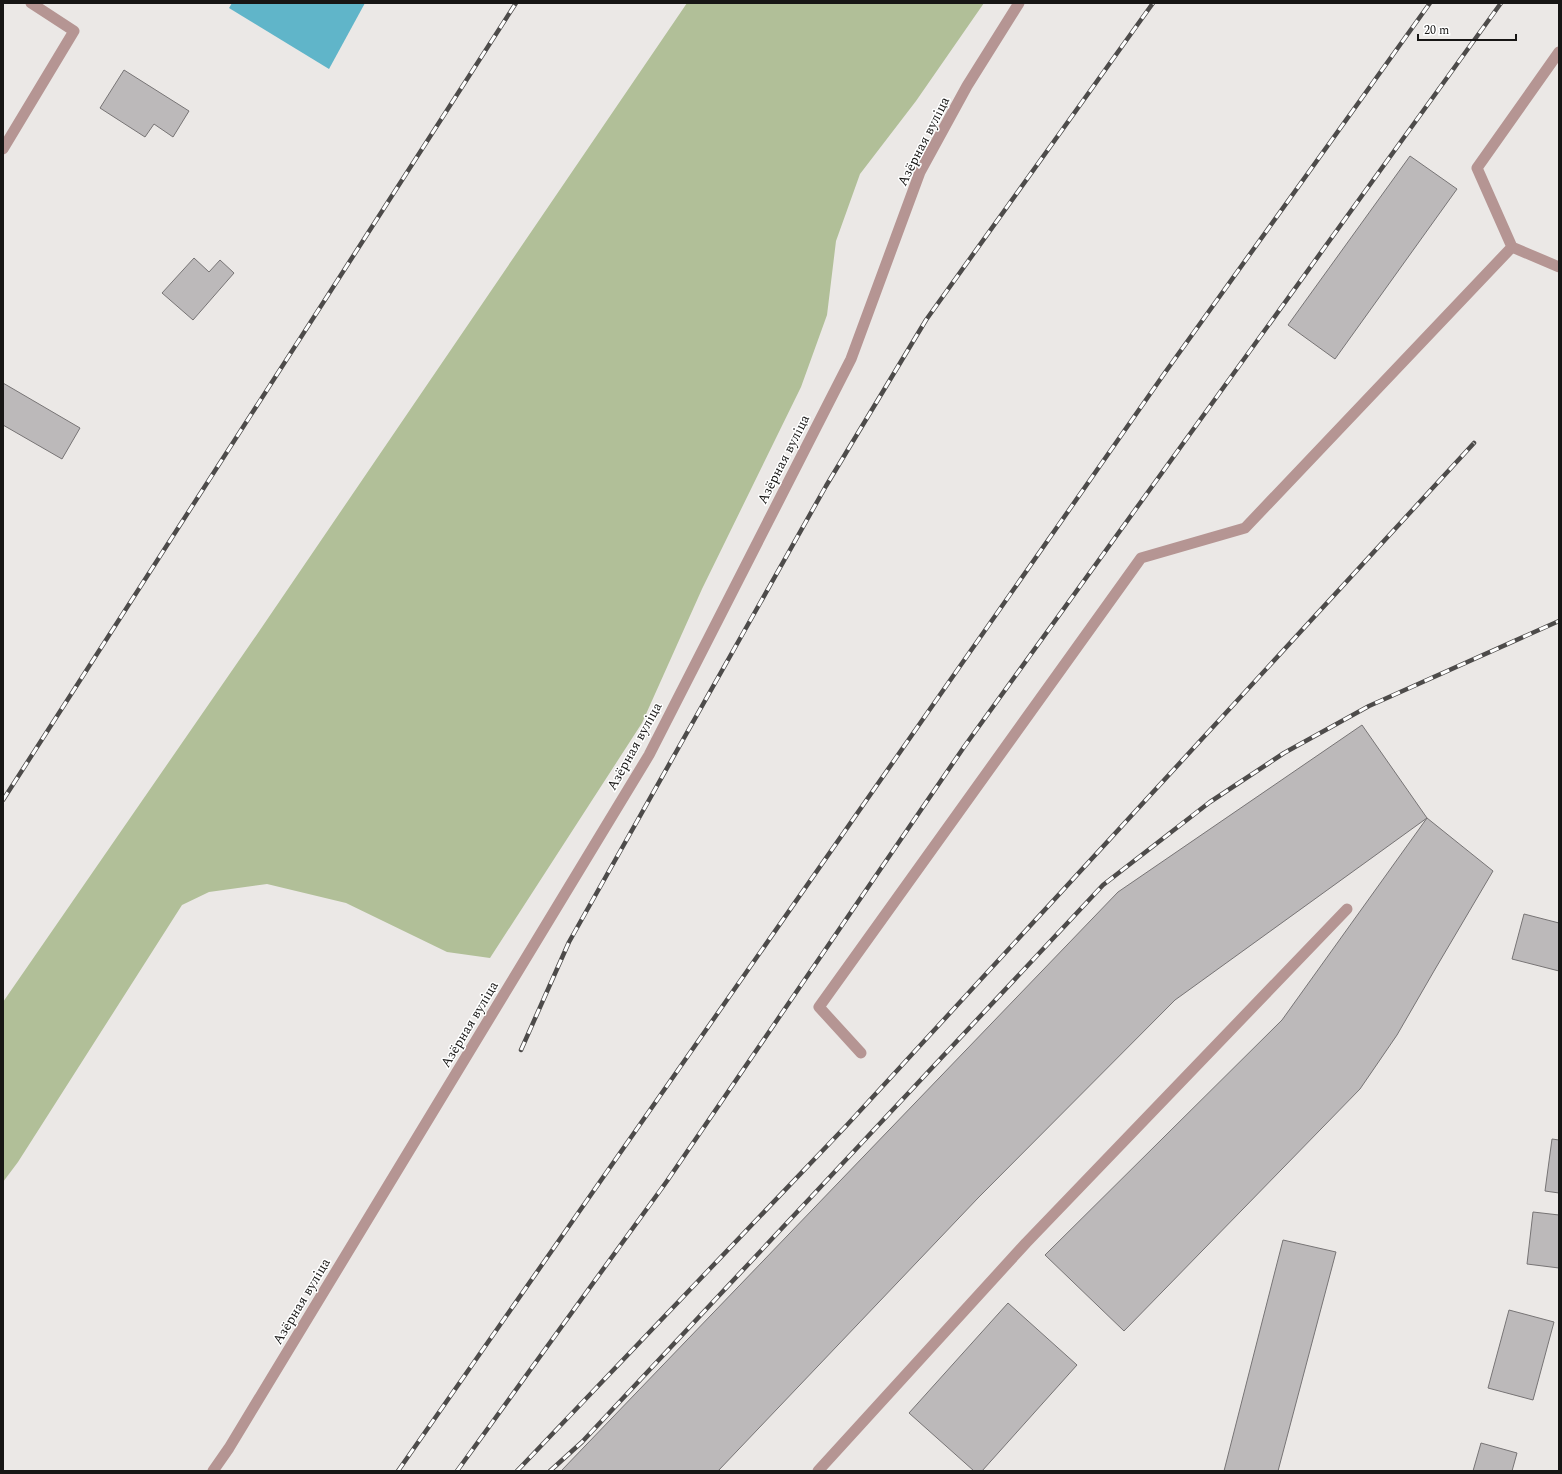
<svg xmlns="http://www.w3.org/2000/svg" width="1562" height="1474" font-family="Spectral,serif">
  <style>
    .green { fill: #b1bf98 }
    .water { fill: #60b5c9 }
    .building { fill: #bcb9ba; stroke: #777475 }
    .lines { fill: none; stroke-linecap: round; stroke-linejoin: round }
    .service { stroke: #b59593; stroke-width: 11 }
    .minor { stroke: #b59593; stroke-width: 11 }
    .rail-casing { stroke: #4d4b4a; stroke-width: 4.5 }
    .rail { stroke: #fff; stroke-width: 3; stroke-dasharray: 9; stroke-linecap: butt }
    .labels { text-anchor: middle; stroke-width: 3; stroke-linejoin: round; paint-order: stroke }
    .street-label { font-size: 14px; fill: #171615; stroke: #fff }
  </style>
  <rect width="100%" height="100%" fill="#ebe8e6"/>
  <path class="green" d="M687 3H984L916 101 860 174 836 241 827 315 801 387 702 589 642 723 490 958 447 952 346 903 267 884 209 892 182 905 18 1162 3 1182V1002L260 630Z"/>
  <path class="water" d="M232 3H365L329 69 229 8Z"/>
  <path class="building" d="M124 70 189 111 173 137 154 124 145 137 100 108Z
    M1410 156 1457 189 1335 359 1288 325Z
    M194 258 209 272 220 260 234 273 193 320 162 293Z
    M3 383 80 428 62 459 3 425Z
    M1362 725 1427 818 1175 1000 978 1198 718 1471H561L1118 892Z
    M1427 818 1493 871 1434 971 1397 1035 1360 1089 1124 1331 1045 1255 1282 1020Z
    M1524 914 1559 923V971L1512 959Z
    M1552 1139 1559 1140V1193L1545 1191Z
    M1533 1212 1559 1215V1268L1527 1264Z
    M1283 1240 1336 1252 1278 1471H1224Z
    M1008 1303 1077 1365 982 1471H974L909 1413Z
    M1509 1310 1554 1322 1533 1400 1488 1388Z
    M1481 1443 1517 1453 1512 1471H1473Z"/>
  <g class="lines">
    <path class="service" d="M3 149 74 31 31 3
      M1512 247 1477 168 1559 52
      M861 1053 819 1007 1141 558 1245 528 1512 247 1559 267
      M818 1471 1026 1243 1347 909"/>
    <path class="minor" d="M213 1471 229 1448 649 755 851 359 920 172 967 86 1019 3"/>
    <defs>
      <path id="rail" d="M3 800 516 3
        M521 1050 569 942 826 486 926 320 1153 3
        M398 1471 1164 374 1430 3
        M457 1471 667 1181 964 747 1501 3
        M517 1471 847 1125 1474 443
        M550 1471 582 1442 1103 885 1210 802 1284 753 1369 706 1559 621"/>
    </defs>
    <use href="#rail" class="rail-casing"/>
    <use href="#rail" class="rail"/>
  </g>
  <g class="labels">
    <g class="street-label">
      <text transform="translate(923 141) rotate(-63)" y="5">Азёрная вуліца</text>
      <text transform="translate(783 459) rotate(-63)" y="5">Азёрная вуліца</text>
      <text transform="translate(634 746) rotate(-61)" y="5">Азёрная вуліца</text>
      <text transform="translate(469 1024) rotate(-59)" y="5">Азёрная вуліца</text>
      <text transform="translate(301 1301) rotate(-59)" y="5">Азёрная вуліца</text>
    </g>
  </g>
  <rect width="1562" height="1474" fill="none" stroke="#171615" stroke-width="8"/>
  <path d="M1418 34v6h98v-6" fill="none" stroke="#171615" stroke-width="2"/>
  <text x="1424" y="34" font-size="12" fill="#171615" stroke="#ffffff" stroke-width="3" paint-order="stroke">20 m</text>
</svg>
